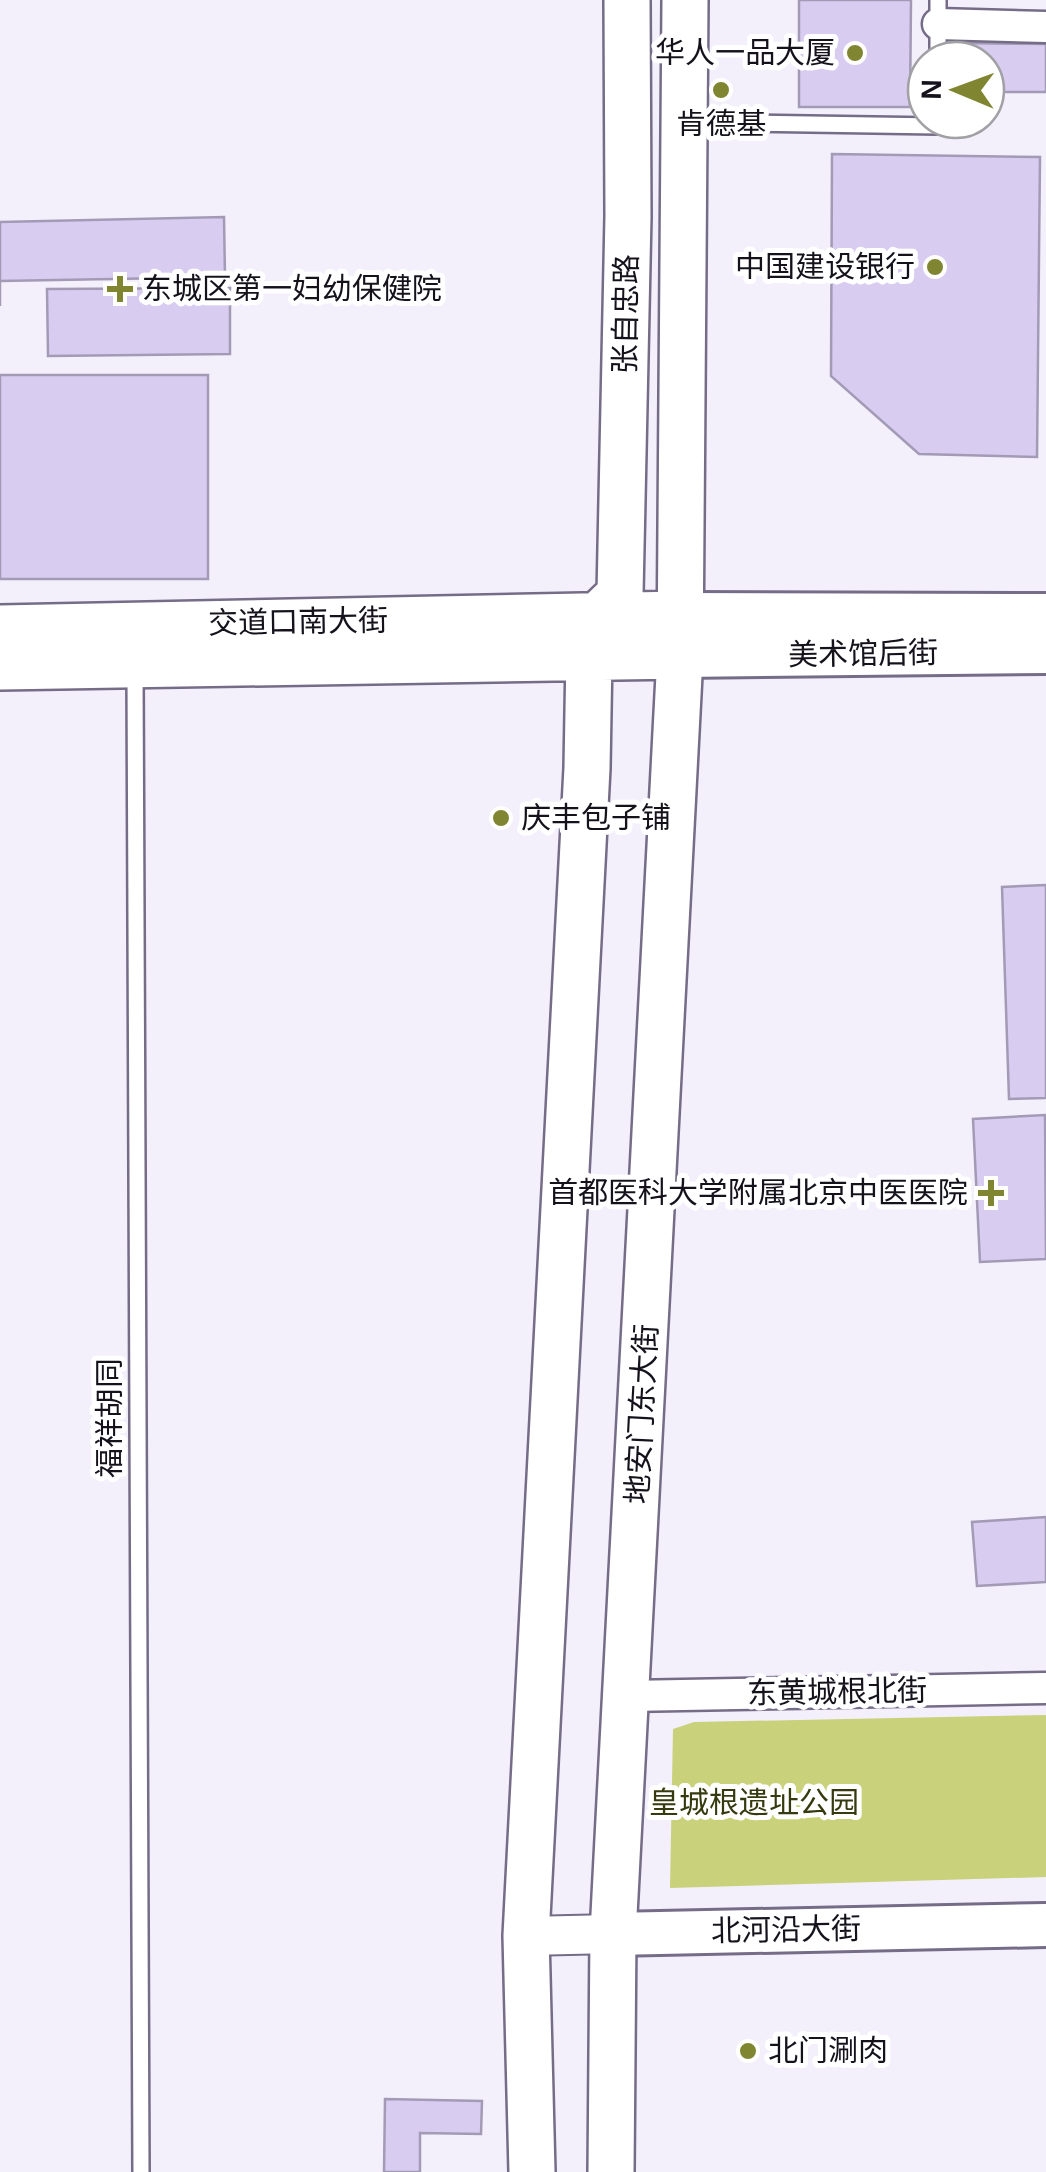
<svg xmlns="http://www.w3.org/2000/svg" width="1046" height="2172" font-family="Helvetica,'Noto Sans SC',sans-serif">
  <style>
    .green { fill: #c9d17b }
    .building { fill: #d9ccf1; stroke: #a39ab6; stroke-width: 2.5 }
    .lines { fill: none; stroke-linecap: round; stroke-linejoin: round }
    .service-casing { stroke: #756c87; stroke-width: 20 }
    .minor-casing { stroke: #756c87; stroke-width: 35 }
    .tertiary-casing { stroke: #756c87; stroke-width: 42 }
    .secondary-casing { stroke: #756c87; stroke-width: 48 }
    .primary-casing { stroke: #756c87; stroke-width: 50 }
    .service { stroke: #fff; stroke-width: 15 }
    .minor { stroke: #fff; stroke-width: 30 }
    .tertiary { stroke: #fff; stroke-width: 38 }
    .secondary { stroke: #fff; stroke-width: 42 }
    .primary { stroke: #fff; stroke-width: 45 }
    .poi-dot { fill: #7f8531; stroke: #fff; stroke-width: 4 }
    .labels { text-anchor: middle; stroke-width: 10; stroke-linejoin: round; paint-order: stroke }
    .poi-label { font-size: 30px; fill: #15121c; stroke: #fff; text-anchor: end }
    .street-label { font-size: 30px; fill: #15121c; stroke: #fff }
    .park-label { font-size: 30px; fill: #363a0e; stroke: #fff }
  </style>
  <rect width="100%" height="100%" fill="#f3f0fc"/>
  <path class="green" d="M1046 1715V1877L670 1888 673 1729 694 1722Z"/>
  <path class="building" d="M799 0H911L910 107H799Z
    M951 43 1046 44V92H986V60H951Z
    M832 154 1040 157 1037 457 919 454 831 376Z
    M224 217 225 277 0 281V306V222Z
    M230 288V354L48 356 47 289Z
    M0 375H208V579H0Z
    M1046 885V1098L1009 1099 1002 887Z
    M1045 1115 1046 1259 980 1262 973 1119Z
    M1046 1517V1582L977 1586 972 1522Z
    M385 2099 482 2101 481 2134 420 2133V2172H384Z"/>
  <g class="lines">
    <defs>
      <path id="service" d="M938 60V0
        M691 122 937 126V120
        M135 671 141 2172"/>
      <path id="minor" d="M938 24 1046 27
        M628 1696 1046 1688"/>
      <path id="tertiary" d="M526 1936 613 1934"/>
      <path id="secondary" d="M681 614 1046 615
        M680 656 1046 652
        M613 1934 1046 1925"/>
      <path id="primary" d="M595 618 620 594 628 216 627 0
        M0 628 681 614
        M0 667 680 656
        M532 2172 526 1936 587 768 589 656 595 618
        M611 2172 613 1934 680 656 685 0"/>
    </defs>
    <use href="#service" class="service-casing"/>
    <use href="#minor" class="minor-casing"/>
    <use href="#tertiary" class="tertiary-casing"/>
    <use href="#secondary" class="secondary-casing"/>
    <use href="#primary" class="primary-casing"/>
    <use href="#service" class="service"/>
    <use href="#minor" class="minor"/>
    <use href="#tertiary" class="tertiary"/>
    <use href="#secondary" class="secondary"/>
    <use href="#primary" class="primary"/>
  </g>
  <g class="poi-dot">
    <circle cx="855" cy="53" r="10"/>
    <circle cx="721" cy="90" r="10"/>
    <circle cx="935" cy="267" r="10"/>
    <path d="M115 274h10v10h10v10h-10v10h-10v-10h-10v-10h10z"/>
    <circle cx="501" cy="818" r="10"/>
    <path d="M986 1178h10v10h10v10h-10v10h-10v-10h-10v-10h10z"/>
    <circle cx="748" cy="2051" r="10"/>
  </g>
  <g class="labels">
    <g class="poi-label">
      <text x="835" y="63">华人一品大厦</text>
      <text x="721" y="134" text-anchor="middle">肯德基</text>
      <text x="915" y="277">中国建设银行</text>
      <text x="142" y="299" text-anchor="start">东城区第一妇幼保健院</text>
      <text x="521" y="828" text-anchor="start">庆丰包子铺</text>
      <text x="968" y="1203">首都医科大学附属北京中医医院</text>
      <text x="768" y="2061" text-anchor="start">北门涮肉</text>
    </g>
    <g class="street-label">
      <text transform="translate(626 314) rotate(-89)" y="10">张自忠路</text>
      <text transform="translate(298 622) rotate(-1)" y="10">交道口南大街</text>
      <text transform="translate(863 654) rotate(-1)" y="10">美术馆后街</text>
      <text transform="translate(642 1414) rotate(-87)" y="10">地安门东大街</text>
      <text transform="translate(110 1418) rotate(-90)" y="10">福祥胡同</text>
      <text transform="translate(837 1692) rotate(-1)" y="10">东黄城根北街</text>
      <text transform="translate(786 1930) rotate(-1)" y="10">北河沿大街</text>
    </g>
    <g class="park-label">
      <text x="754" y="1813">皇城根遗址公园</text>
    </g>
  </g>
  <g transform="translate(956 90) rotate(271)"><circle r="48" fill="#ffffff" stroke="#a1a0a4" stroke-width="2.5"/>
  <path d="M0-8L18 38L0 25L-18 38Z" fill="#7f8531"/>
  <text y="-15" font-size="28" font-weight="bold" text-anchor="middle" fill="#15121c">N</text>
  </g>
</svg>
